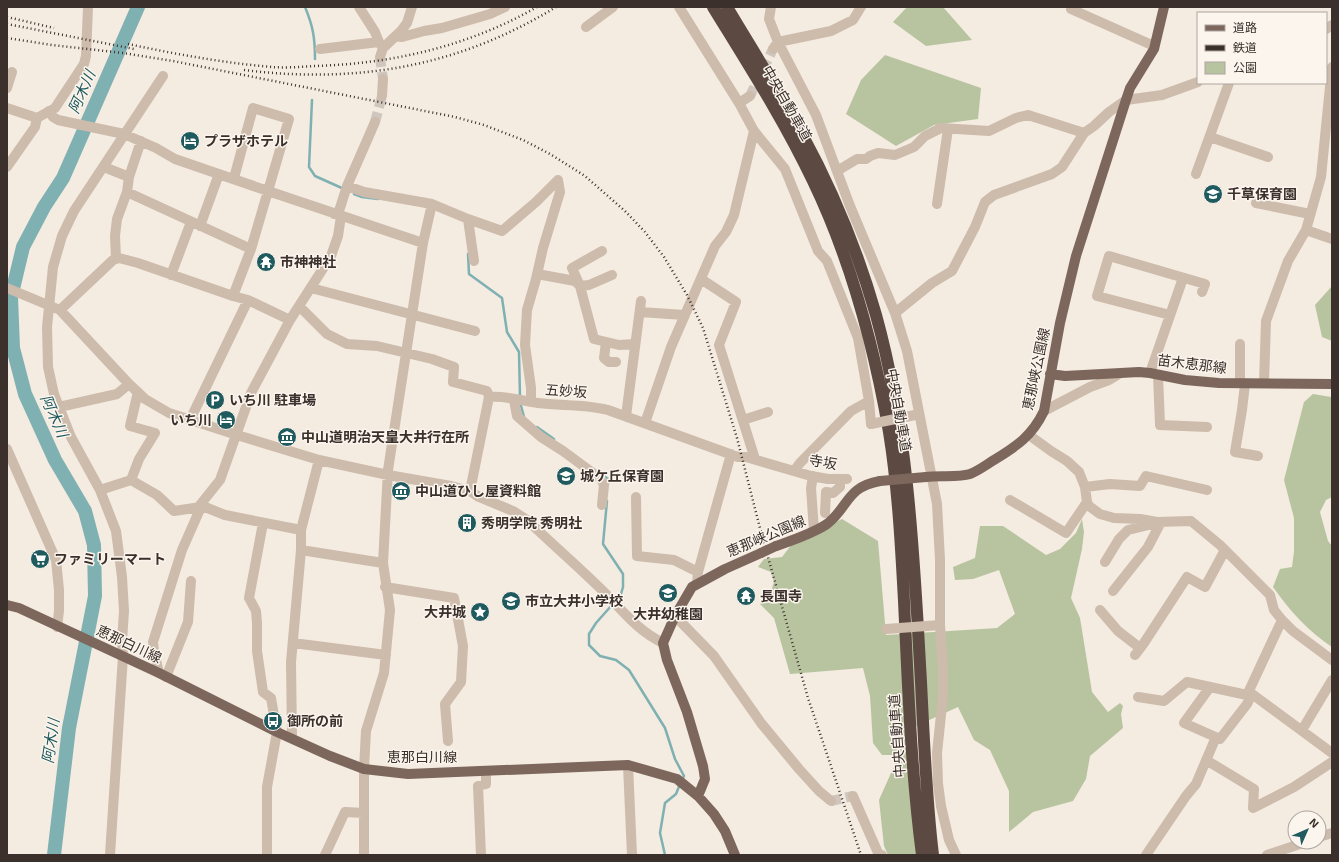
<svg xmlns="http://www.w3.org/2000/svg" width="1339" height="862" font-family="'Exo 2','Noto Sans JP',sans-serif">
  <style>
    .green { fill: #b8c4a0 }
    .lines { fill: none; stroke-linecap: round; stroke-linejoin: round }
    .stream { stroke: #7fb0b2; stroke-width: 2.5 }
    .river { stroke: #7fb0b2; stroke-width: 14 }
    .minor-tunnel { stroke: #cfc6bd; stroke-width: 10; stroke-dasharray: 10 5; stroke-linecap: butt }
    .minor { stroke: #cdbbac; stroke-width: 10 }
    .major { stroke: #7d675c; stroke-width: 10 }
    .highway { stroke: #5c4a42; stroke-width: 12 }
    .rail { stroke: #3b302b; stroke-width: 2.5; stroke-dasharray: 1 3; stroke-linecap: butt }
    .minor-bridge { stroke: #cdbbac; stroke-width: 10 }
    .major-bridge { stroke: #7d675c; stroke-width: 10 }
    .labels { text-anchor: middle; stroke-width: 3; stroke-linejoin: round; paint-order: stroke }
    .street-label { font-size: 14px; fill: #3b302b; stroke: #fbf5ee }
    .poi-label { font-size: 14px; font-weight: bold; fill: #3b302b; stroke: #fbf5ee; text-anchor: start }
    .water-label { font-size: 15px; font-style: italic; fill: #1f5a5e; stroke: #fbf5ee }
  </style>
  <rect width="100%" height="100%" fill="#f4ebe1"/>
  <path class="green" d="M907 7H943L972 40 926 46 893 22Z
    M885 55 981 88 978 119 934 125 896 146 846 114 861 80Z
    M1332 286V341L1322 337 1315 305Z
    M1313 394 1331 397 1332 398V497L1326 500 1320 512 1328 541 1332 546V647C1309 632 1289 610 1273 587L1280 569 1292 567 1294 552V518L1284 480 1304 402Z
    M842 519 878 541 886 635 997 628 1015 614 999 570 973 579 955 580 953 567 975 558 980 526H1003L1046 555 1060 549 1076 533 1082 519 1084 532 1082 549 1071 598 1080 618 1092 692 1108 712 1120 703 1123 706 1121 714 1123 728 1090 756 1086 779 1073 801 1033 812 1009 832V791L990 750 974 740 958 707 905 731 917 855H888L884 846 879 800 895 764 892 755H882L873 743 870 696 863 668 790 674 774 618 760 604 771 591 774 582 771 572 758 567 764 559 782 557 792 544Z"/>
  <g class="lines">
    <path class="stream" d="M305 7C313 26 315 38 315 59
      M312 100 309 167 315 176 344 189
      M354 194 362 197 378 199
      M468 254 469 274 502 298 507 332 519 352 520 397
      M520 402 524 417
      M537 427 554 439
      M603 475 608 479V484
      M607 501 603 544 623 574V587L621 594 615 601
      M612 605 596 623 589 634V645L600 656 616 660 629 670 665 728 675 759 684 776 682 780
      M665 855 660 833 665 803 676 794 680 784"/>
    <path class="river" d="M54 855 69 728 95 596 94 545 85 511 55 460 25 394 13 348 11 297 23 247 44 207 63 178 138 7"/>
    <path class="minor-tunnel" d="M380 57 383 79
      M750 96 773 49
      M375 122 382 96
      M831 801 853 796"/>
    <path class="minor" d="M359 7 375 32 379 42
      M679 7 739 103 754 131 785 169 818 251 827 261 858 338 869 401 871 424
      M771 7 769 19 778 42 816 115 850 206 895 313 907 351 937 504 940 560V625L943 670V696L937 753 938 784 941 806 949 840 956 855
      M1071 9 1154 46
      M586 27 613 7
      M1326 29 1332 25
      M396 36 402 37 424 31 442 28 490 14 505 7
      M320 49 379 42 383 48
      M773 49 778 42 831 31 853 20 861 7
      M380 57 383 48 401 31 407 23 412 7
      M7 88 12 72
      M382 96 383 79
      M739 103 750 96
      M7 108 37 118 55 108 84 64 86 56 88 7
      M49 111 53 117 58 120 124 134 156 148 175 159 268 191 423 243 388 470 383 563 390 610 384 673 366 731 364 769V855
      M1210 137 1268 157
      M7 167 35 127 37 118
      M104 167 129 177
      M837 171 857 159H866L870 156 878 153 895 155 914 147 925 136 941 128 989 131 1016 118 1028 115 1084 133
      M1196 174 1229 83
      M347 186 364 192 432 204 468 219 474 261
      M127 192 251 249
      M1256 203 1310 214
      M937 204 948 129
      M334 214 338 212 340 208 347 186 375 122
      M468 219 502 231 536 202 558 180
      M200 226 219 174
      M1306 230 1332 239
      M423 243 432 204
      M602 251 572 268 580 286 594 339 619 345 635 344
      M116 258 115 236 117 219 127 192 129 177 141 141
      M537 274 575 281 580 286 589 285 612 275
      M171 275 191 222
      M701 279 736 302 719 345 755 459
      M7 288 60 310 129 384 145 399 169 413 237 435 319 460 388 475 451 486 470 491 479 497 513 511 527 520C553 545 580 568 605 593 625 613 637 630 663 643
      M311 288 475 331
      M233 296 251 249 289 119 253 108 234 178
      M299 306 327 334 347 344 377 346 432 359 454 367 453 382 487 391 489 397 470 491
      M60 310 113 260 119 258 138 263 233 296 248 300 290 320
      M640 312 684 315
      M895 313 932 283 952 271 975 227 985 202 994 195 1052 174 1062 167 1084 133 1094 126 1109 112 1126 100 1162 95 1198 82
      M1170 315 1097 296 1109 256 1205 284 1202 292
      M606 342 604 358 609 362H616
      M1240 344V383
      M1150 373 1183 278
      M1158 375 1160 425 1207 427
      M1264 383 1266 321 1288 261 1306 230 1321 177 1332 67
      M1245 384 1242 410 1235 452 1258 456
      M489 397C503 395 523 401 538 403 561 406 585 404 608 410L738 457H746L811 476 828 479H847
      M514 400 517 416 541 437 563 451 601 479 604 485 602 505
      M531 402V388L525 345 527 310 536 279 543 248 560 192 558 180
      M59 407 117 394 129 384
      M1044 411 1090 387 1109 380 1119 374
      M626 416 641 301
      M190 420 248 300
      M743 420 768 412
      M645 423 671 347 715 246 726 232 734 215 754 131
      M1029 435 1051 451 1067 461 1079 472 1085 487 1087 502 1089 506 1100 514 1114 518 1140 519 1157 522 1191 521 1220 545 1270 595 1274 610 1282 620 1293 631 1332 660
      M7 449 56 560 59 590V611L57 627
      M794 471 800 463 851 411 869 401
      M813 476 811 488 814 531
      M131 480 157 495 174 511 201 507
      M1085 487 1110 484 1140 486 1146 476 1207 490
      M100 490 131 480 139 459 155 433 130 426 138 392
      M636 497 637 556 674 560 698 572
      M1010 500 1066 533 1087 502
      M200 505 225 515 301 530
      M825 513 826 492 833 493 840 487V480
      M263 523 249 598 256 611 257 623V651L263 692 271 698 277 732 267 787V855
      M301 550 383 563
      M1105 562 1119 539 1128 530 1157 523
      M697 584 698 572 731 454
      M385 587 454 598 463 646 461 682 445 704 448 741
      M1113 591 1148 547 1161 522
      M1100 610 1118 631 1140 648
      M675 616 714 656 761 723 799 769 819 791 831 801
      M293 643 386 655
      M1135 655 1144 643 1187 577 1205 587 1225 550
      M159 673 154 651 153 642 182 550 201 507 200 505 220 480 251 393 290 320 331 256 338 236 341 216
      M166 677 188 622 191 581
      M1210 687 1184 723 1220 739 1247 704 1252 694
      M1247 695 1282 620
      M1138 697 1164 701 1187 682 1247 695 1252 694 1332 753
      M1302 730 1332 680
      M292 738 291 662 301 550V530L319 460
      M1206 760 1254 789 1253 808
      M628 765 632 855
      M853 796 879 855H882
      M1253 808 1294 787 1332 762
      M1319 837 1332 833
      M110 855 123 656 122 641 124 611 122 577 116 531 100 490 71 437 54 394 48 367 47 327 53 267 62 236 74 211 163 76
      M325 855 345 812 364 813
      M481 855 478 786 486 784V776
      M1146 855 1186 796 1196 784 1216 737
      M1267 855 1306 842"/>
    <path class="major" d="M1050 374 1065 376 1139 372 1150 373 1185 380 1219 383 1332 384
      M926 477C939 475 958 478 970 474 978 471 986 465 994 460 1017 446 1032 436 1044 411L1060 323 1076 256 1126 100 1130 88 1154 49 1164 7
      M776 546C793 540 812 534 827 524 849 507 846 487 880 481
      M7 605 19 608 159 673 277 732 330 756 364 769 408 774 628 765 677 779 698 796 714 814 725 831 735 855
      M698 796 705 779 703 766 687 712 667 660 663 643 675 616 692 587 725 569 761 553"/>
    <path class="highway" d="M713 7C748 64 784 120 813 181 851 260 874 346 889 432 898 488 901 545 904 601 908 686 911 771 922 855
      M727 7C752 49 778 90 802 134 833 191 858 252 876 315 909 434 914 559 921 682 924 740 926 797 933 855"/>
    <path class="rail" d="M7 17 54 28
      M7 24 134 49
      M7 38 52 45 123 53 173 61 455 117 484 125 523 140 550 154 585 176 625 211 645 232 664 257 687 295 703 328 737 438 762 536 808 698 861 855
      M128 44C175 54 224 63 272 67 285 68 300 67 314 66 392 64 469 46 537 7
      M244 70C357 84 458 67 556 7"/>
    <path class="minor-bridge" d="M871 424 915 415
      M886 629 940 625"/>
    <path class="major-bridge" d="M880 481 926 477
      M761 553 776 546"/>
  </g>
  <defs>
    <symbol id="hotel-disc" viewBox="-11 -11 22 22"><circle r="9.5" fill="#1f5a5e" stroke="#fbf5ee"/><path d="M-6-4.5h1.5V1H6V5H4.5V3h-9V5H-6ZM-4 0a1.8 1.8 0 1 1 3.6 0ZM.5 0V-2.5h3Q6-2.5 6 0Z" fill="#fff"/></symbol>
    <symbol id="school-disc" viewBox="-11 -11 22 22"><circle r="9.5" fill="#1f5a5e" stroke="#fbf5ee"/><path d="M0-5L7-2L0 1L-7-2ZM-4 1L0 2.5L4 1V4Q0 6-4 4Z" fill="#fff"/></symbol>
    <symbol id="temple-disc" viewBox="-11 -11 22 22"><circle r="9.5" fill="#1f5a5e" stroke="#fbf5ee"/><path d="M0-6L5-2H3V0L6.5 2.5H4V6H1.5V3h-3V6H-4V2.5H-6.5L-3 0V-2H-5Z" fill="#fff"/></symbol>
    <symbol id="parking-disc" viewBox="-11 -11 22 22"><circle r="9.5" fill="#1f5a5e" stroke="#fbf5ee"/><path d="M-3.5-5.5H1a3.5 3.5 0 0 1 0 7H-1V5.5H-3.5ZM-1-3.4V-.6H.8a1.4 1.4 0 0 0 0-2.8Z" fill="#fff"/></symbol>
    <symbol id="museum-disc" viewBox="-11 -11 22 22"><circle r="9.5" fill="#1f5a5e" stroke="#fbf5ee"/><path d="M0-6L6-3V-2H-6V-3ZM-5-1h2V3h-2ZM-1-1h2V3h-2ZM3-1h2V3H3ZM-6 4H6V6H-6Z" fill="#fff"/></symbol>
    <symbol id="building-disc" viewBox="-11 -11 22 22"><circle r="9.5" fill="#1f5a5e" stroke="#fbf5ee"/><path d="M-4-6H4V6H1V3H-1V6H-4ZM-2.5-4.3h1.7v1.8h-1.7ZM.8-4.3h1.7v1.8H.8ZM-2.5-1h1.7V.8h-1.7ZM.8-1h1.7V.8H.8Z" fill="#fff"/></symbol>
    <symbol id="supermarket-disc" viewBox="-11 -11 22 22"><circle r="9.5" fill="#1f5a5e" stroke="#fbf5ee"/><path d="M-6-5.5h2.5l.6 2H6L4.5 2H-2.5L-4.4-4H-6ZM-1.5 3.2a1.3 1.3 0 1 0 .1 0ZM3 3.2a1.3 1.3 0 1 0 .1 0Z" fill="#fff"/></symbol>
    <symbol id="sight-disc" viewBox="-11 -11 22 22"><circle r="9.5" fill="#1f5a5e" stroke="#fbf5ee"/><path d="M0-6L1.8-2.2L6-1.7L2.9 1.2L3.7 5.4L0 3.3L-3.7 5.4L-2.9 1.2L-6-1.7L-1.8-2.2Z" fill="#fff"/></symbol>
    <symbol id="bus-disc" viewBox="-11 -11 22 22"><circle r="9.5" fill="#1f5a5e" stroke="#fbf5ee"/><path d="M-5-6H5V4H4V6H2V4H-2V6H-4V4H-5ZM-3.5-4V0h7V-4ZM-3.5 1.2v1.5H-2V1.2ZM2 1.2v1.5H3.5V1.2Z" fill="#fff"/></symbol>
  </defs>
  <g fill-rule="evenodd">
    <use href="#hotel-disc" x="179" y="130" width="22" height="22"/>
    <use href="#school-disc" x="1202" y="183" width="22" height="22"/>
    <use href="#temple-disc" x="255" y="251" width="22" height="22"/>
    <use href="#parking-disc" x="204" y="389" width="22" height="22"/>
    <use href="#hotel-disc" x="215" y="409" width="22" height="22"/>
    <use href="#museum-disc" x="276" y="426" width="22" height="22"/>
    <use href="#school-disc" x="555" y="465" width="22" height="22"/>
    <use href="#museum-disc" x="390" y="480" width="22" height="22"/>
    <use href="#building-disc" x="456" y="512" width="22" height="22"/>
    <use href="#supermarket-disc" x="29" y="548" width="22" height="22"/>
    <use href="#school-disc" x="657" y="582" width="22" height="22"/>
    <use href="#temple-disc" x="735" y="585" width="22" height="22"/>
    <use href="#school-disc" x="500" y="590" width="22" height="22"/>
    <use href="#sight-disc" x="469" y="601" width="22" height="22"/>
    <use href="#bus-disc" x="262" y="710" width="22" height="22"/>
  </g>
  <g class="labels">
    <g class="street-label">
      <text transform="translate(787 103) rotate(60)" y="5">中央自動車道</text>
      <text transform="translate(1192 364) rotate(7)" y="5">苗木恵那線</text>
      <text transform="translate(1036 369) rotate(-78)" y="5">恵那峡公園線</text>
      <text transform="translate(566 391) rotate(4)" y="5">五妙坂</text>
      <text transform="translate(899 410) rotate(80)" y="5">中央自動車道</text>
      <text transform="translate(823 462) rotate(10)" y="5">寺坂</text>
      <text transform="translate(766 536) rotate(-23)" y="5">恵那峡公園線</text>
      <text transform="translate(129 644) rotate(25)" y="5">恵那白川線</text>
      <text transform="translate(897 736) rotate(-94)" y="5">中央自動車道</text>
      <text x="422" y="762">恵那白川線</text>
    </g>
    <g class="poi-label">
      <text x="204" y="146">プラザホテル</text>
      <text x="1227" y="199">千草保育園</text>
      <text x="280" y="267">市神神社</text>
      <text x="229" y="405">いち川 駐車場</text>
      <text x="212" y="425" text-anchor="end">いち川</text>
      <text x="301" y="442">中山道明治天皇大井行在所</text>
      <text x="580" y="481">城ケ丘保育園</text>
      <text x="415" y="496">中山道ひし屋資料館</text>
      <text x="481" y="528">秀明学院 秀明社</text>
      <text x="54" y="564">ファミリーマート</text>
      <text x="760" y="601">長国寺</text>
      <text x="525" y="606">市立大井小学校</text>
      <text x="466" y="617" text-anchor="end">大井城</text>
      <text x="668" y="619" text-anchor="middle">大井幼稚園</text>
      <text x="287" y="726">御所の前</text>
    </g>
    <g class="water-label">
      <text transform="translate(82 92) rotate(-66)" y="5">阿木川</text>
      <text transform="translate(54 416) rotate(66)" y="5">阿木川</text>
      <text transform="translate(51 741) rotate(-82)" y="5">阿木川</text>
    </g>
  </g>
  <rect width="1339" height="862" fill="none" stroke="#3b302b" stroke-width="16"/>
  <rect x="1197" y="12" width="130" height="72" fill="#fbf5ee" stroke="#aea6a0"/>
  <rect x="1205" y="25" width="20" height="6" fill="#7d675c" stroke="#aea6a0"/>
  <text x="1233" y="32" font-size="12" fill="#3b302b">道路</text>
  <rect x="1205" y="45" width="20" height="6" fill="#3b302b" stroke="#aea6a0"/>
  <text x="1233" y="52" font-size="12" fill="#3b302b">鉄道</text>
  <rect x="1205" y="62" width="20" height="12" fill="#b8c4a0" stroke="#aea6a0"/>
  <text x="1233" y="72" font-size="12" fill="#3b302b">公園</text>
  <g transform="translate(1307 830) rotate(45)"><circle r="19" fill="#fbf5ee" stroke="#aea6a0"/>
  <path d="M0-3L7 15L0 10L-7 15Z" fill="#1f5a5e"/>
  <text y="-6" font-size="11" font-weight="bold" text-anchor="middle" fill="#3b302b">N</text>
  </g>
</svg>
